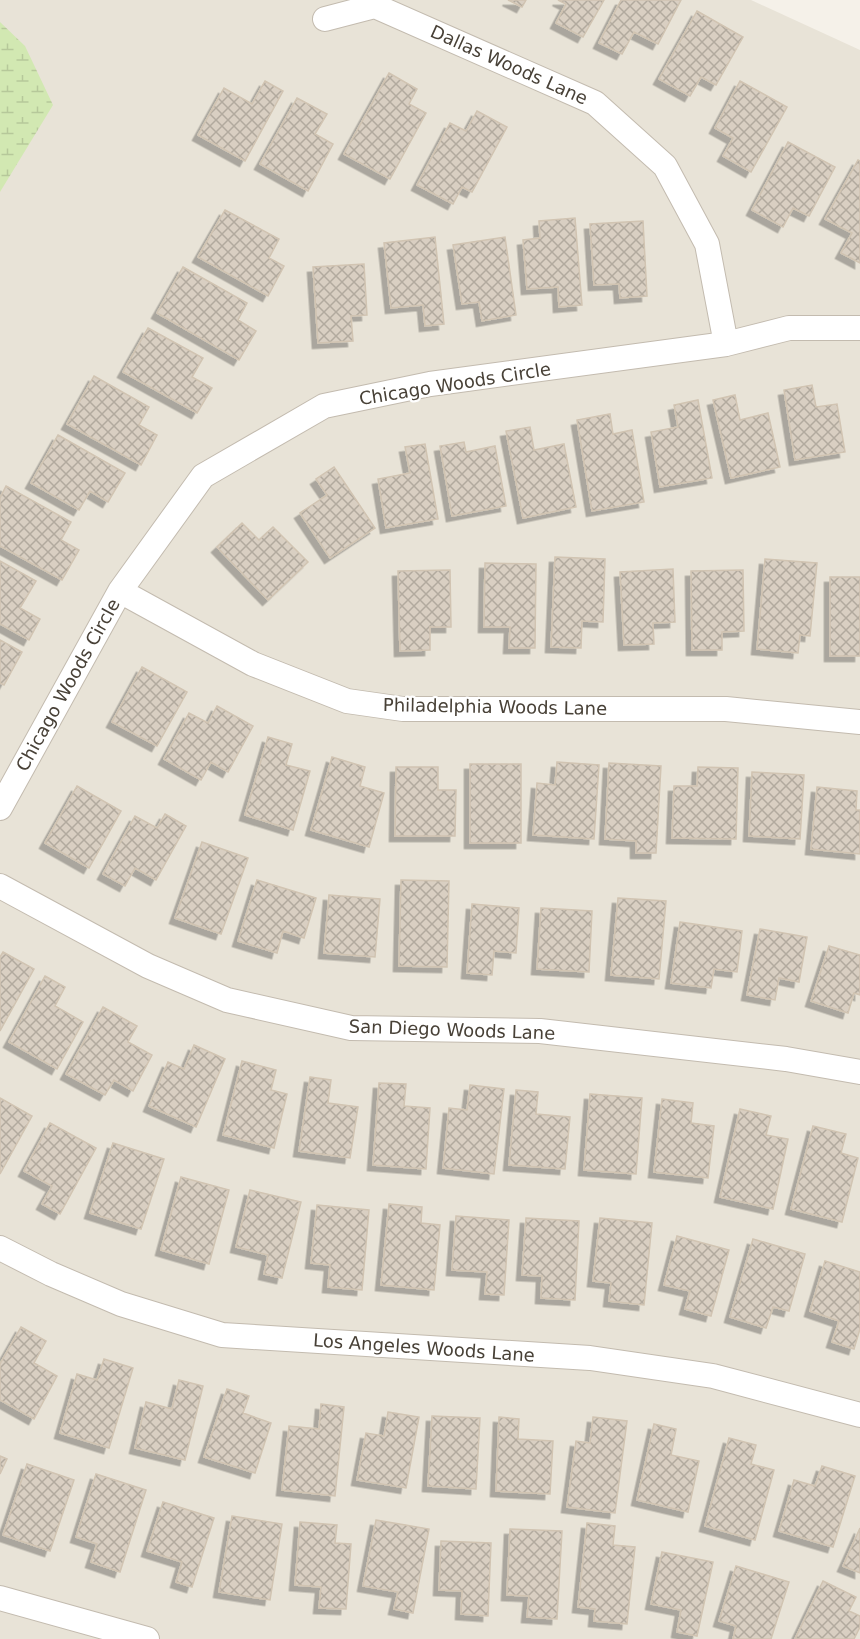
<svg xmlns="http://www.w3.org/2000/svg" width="860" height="1639" font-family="'DejaVu Sans',sans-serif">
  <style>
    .residential { fill: #e8e3d7 }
    .wetland { fill: url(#wetland-marsh) }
    .building { fill: url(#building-cross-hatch); stroke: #d1c4b2; stroke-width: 1.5; filter: url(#shadow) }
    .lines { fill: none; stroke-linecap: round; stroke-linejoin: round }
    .minor-casing { stroke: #c3bbaf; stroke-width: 26 }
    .minor { stroke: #fff; stroke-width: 24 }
    .labels { text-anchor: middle; stroke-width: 4.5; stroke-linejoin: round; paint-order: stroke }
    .street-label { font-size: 18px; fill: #484137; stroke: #fff }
  </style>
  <defs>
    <pattern id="wetland-marsh" width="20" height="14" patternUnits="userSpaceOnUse" patternTransform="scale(1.5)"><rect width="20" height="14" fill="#d2e8b2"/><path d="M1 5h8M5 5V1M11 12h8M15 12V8" fill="none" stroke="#b6c89a"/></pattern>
    <pattern id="building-cross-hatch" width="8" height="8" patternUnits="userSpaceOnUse" patternTransform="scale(1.5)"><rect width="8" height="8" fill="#d9cfc2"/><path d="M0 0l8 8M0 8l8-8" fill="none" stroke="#b2aa9e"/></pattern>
    <filter id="shadow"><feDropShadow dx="-5.5" dy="5.5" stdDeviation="0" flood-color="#0004"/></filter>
  </defs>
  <rect width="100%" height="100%" fill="#f5f1e9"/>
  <path class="residential" d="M0 0H751L860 50V1639H0Z"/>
  <path class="wetland" d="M0 22 25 46 53 105 0 192Z"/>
  <path class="building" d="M508 0H526L522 7Z
    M558 0H604L583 37 556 23 566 4Z
    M621 0H681L658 44 634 32 622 54 599 43Z
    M697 11 743 37 716 85 701 77 690 96 659 79Z
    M389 73 417 89 409 104 426 113 390 179 344 154Z
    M265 81 283 91 245 161 198 135 224 88 252 104Z
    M740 81 787 107 751 172 723 156 733 138 715 128Z
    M297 98 327 114 315 134 333 144 308 191 260 164Z
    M477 111 507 127 472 192 462 187 453 204 417 185 450 123 466 131Z
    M788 142 835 167 809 216 793 208 783 227 752 210Z
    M858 160 860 161V263L841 253 852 233 825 219Z
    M225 210 279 239 269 258 284 266 268 296 198 257Z
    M575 218 582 305 559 307 558 287 527 289 523 240 540 238 539 221Z
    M643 221 647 296 620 298 619 284 594 285 590 224Z
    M435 237 444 324 425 326 423 305 391 308 384 243Z
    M505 237 516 315 482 321 479 302 462 304 453 245Z
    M364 264 367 315 351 316 353 341 318 343 313 267Z
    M183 267 247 303 238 320 256 331 239 360 157 313Z
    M148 328 203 358 192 377 212 388 197 413 123 372Z
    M94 376 149 407 139 425 157 435 141 465 67 424Z
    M812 385 816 407 837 404 845 452 795 460 784 390Z
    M735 395 740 420 768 413 780 467 731 478 713 400Z
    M698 400 712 478 660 487 651 432 678 427 674 405Z
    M610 414 613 434 632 430 644 502 592 511 577 420Z
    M530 427 534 450 564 444 576 507 523 518 506 431Z
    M58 435 125 473 108 502 90 491 79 510 31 483Z
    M464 442 466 452 495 446 506 506 452 516 440 446Z
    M425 444 438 519 386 528 378 479 410 473 405 447Z
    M334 467 375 528 330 558 300 513 327 495 316 479Z
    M6 486 71 522 61 540 79 550 62 580 0 546V498Z
    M242 523 259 540 273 527 308 562 268 600 217 547Z
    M555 557 605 559 603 622 582 621 581 648 551 647Z
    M765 559 817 563 810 636 800 635 798 653 757 649Z
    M0 561 36 581 20 608 40 619 29 640 0 624Z
    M485 563 536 564 535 648H509L510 627H484Z
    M673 569 675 622 653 623 654 644 624 645 620 572Z
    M450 570 451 627H430V650L400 651 398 571Z
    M743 570 744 631 722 632V650H692L691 571Z
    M830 577H860V656H830Z
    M0 640 22 652 4 685 0 683Z
    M142 667 187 692 157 746 112 722Z
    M217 706 253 726 228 772 211 762 201 780 164 759 189 713 208 723Z
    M268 737 292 744 286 765 310 771 293 830 245 815Z
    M332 757 365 767 360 786 384 793 369 847 311 830Z
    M557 762 599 765 594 839 533 835 537 783 555 785Z
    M609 763 661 766 656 853H636V841L605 839Z
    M470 764H521V843H470Z
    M396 767H438V790H456L455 836H395Z
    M698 767 738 768 736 839 672 838 674 786H697Z
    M752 772 804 775 800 839 749 836Z
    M77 786 121 811 89 868 45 843Z
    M817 787 857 791 856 810H860V854L811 849Z
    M165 814 186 826 156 880 135 868 125 886 103 874 135 816 157 828Z
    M202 842 248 858 221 934 175 918Z
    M257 880 316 898 304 938 283 931 277 953 238 941Z
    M401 880 449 881 447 967 399 966Z
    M329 895 380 899 375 957 324 953Z
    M618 898 666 901 659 979 611 975Z
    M472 904 519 908 516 953 494 951 492 975 467 973Z
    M541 908 592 911 589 972 537 969Z
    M680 922 742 931 737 972 714 969 711 988 671 983Z
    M760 929 807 937 799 982 779 978 775 1000 747 995Z
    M829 946 860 955V995L854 993 848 1013 811 1001Z
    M3 952 34 969 0 1031V957Z
    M45 976 65 987 55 1006 83 1022 57 1069 9 1042Z
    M103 1007 137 1026 128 1042 152 1055 133 1091 114 1080 105 1095 66 1074Z
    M194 1045 225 1059 196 1127 149 1106 168 1062 184 1069Z
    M242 1061 276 1070 271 1090 287 1094 274 1148 223 1135Z
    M310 1077 331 1080 328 1103 358 1107 350 1158 299 1151Z
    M379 1083 406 1084 404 1106 430 1108 426 1169 373 1165Z
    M470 1085 504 1089 494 1174 443 1168 449 1108 467 1110Z
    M516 1090 538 1092 536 1114 570 1117 565 1169 509 1165Z
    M590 1094 642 1098 636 1174 584 1170Z
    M0 1098 32 1116 0 1174Z
    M662 1099 693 1103 691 1123 714 1126 708 1178 654 1172Z
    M740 1109 771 1116 766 1135 788 1139 773 1209 720 1197Z
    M50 1123 96 1148 60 1214 42 1204 52 1186 24 1171Z
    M813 1126 846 1134 841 1153 858 1158 842 1222 791 1209Z
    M113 1143 164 1159 141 1229 90 1213Z
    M181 1177 229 1190 209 1264 161 1250Z
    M250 1190 301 1202 282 1278 264 1274 268 1255 236 1247Z
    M389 1204 422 1207 421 1223 440 1225 434 1290 381 1285Z
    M317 1205 369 1210 362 1290 328 1287 330 1265 311 1263Z
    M456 1216 509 1220 504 1295 485 1294 487 1272 452 1270Z
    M526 1218 579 1221 575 1300 541 1298 542 1276 522 1275Z
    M600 1218 652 1223 644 1305 609 1301 611 1283 593 1281Z
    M677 1236 729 1250 711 1316 685 1309 690 1291 664 1285Z
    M753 1239 805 1254 789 1311 773 1307 766 1328 730 1317Z
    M825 1261 860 1272V1329L854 1349 832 1342 839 1321 810 1311Z
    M21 1327 46 1341 34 1363 57 1376 34 1419 0 1400V1364Z
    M104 1359 133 1368 109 1448 60 1433 77 1374 97 1380Z
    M179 1380 203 1386 185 1460 135 1448 146 1402 172 1409Z
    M227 1389 249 1396 243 1413 271 1423 255 1473 204 1457Z
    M321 1404 344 1407 335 1496 282 1490 289 1426 319 1429Z
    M388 1412 419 1417 406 1488 357 1480 366 1433 384 1436Z
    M432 1416 480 1418 476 1489 428 1486Z
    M499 1417 519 1419 518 1439 553 1441 550 1494 496 1491Z
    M593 1417 627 1421 615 1513 567 1507 576 1441 590 1443Z
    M654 1424 676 1429 671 1455 699 1461 688 1512 637 1500Z
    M729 1438 756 1445 751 1464 774 1470 755 1540 705 1526Z
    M0 1456 7 1459 0 1474Z
    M27 1464 74 1480 50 1551 3 1535Z
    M822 1466 855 1476 833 1547 779 1531 794 1480 815 1486Z
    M96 1474 146 1490 120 1572 91 1562 97 1544 76 1537Z
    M163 1502 214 1518 192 1587 176 1582 182 1562 147 1551Z
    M232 1516 282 1524 270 1600 219 1592Z
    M376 1520 429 1529 413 1613 394 1609 398 1592 363 1586Z
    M300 1522 337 1525 335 1543 351 1544 346 1609 319 1608 321 1587 295 1585Z
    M587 1523 615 1526 613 1545 635 1547 627 1624 594 1621 595 1609 578 1607Z
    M860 1528V1573L843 1566Z
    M510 1529 562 1531 557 1619 527 1617 529 1596 507 1595Z
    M441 1541 491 1543 488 1616 461 1614 462 1591 439 1590Z
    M662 1552 713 1562 697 1636 677 1632 681 1610 651 1604Z
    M736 1566 789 1582 771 1639H733L736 1626 719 1621Z
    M823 1581 856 1597 849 1611 860 1616V1627L854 1639H795Z"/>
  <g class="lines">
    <defs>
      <path id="minor" d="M325 19 375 6 595 103 665 166 707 244 726 344
        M120 591 253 664 347 701 403 709H726L860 722
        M0 808 120 591 203 476 324 406 430 384 726 344 789 328H860
        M0 886 148 966 227 1000 351 1028 540 1031 786 1059 860 1072
        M0 1248 51 1274 121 1304 222 1335 590 1358 713 1376 860 1415
        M0 1598 147 1639"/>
    </defs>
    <use href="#minor" class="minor-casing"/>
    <use href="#minor" class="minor"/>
  </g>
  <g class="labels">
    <g class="street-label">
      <text transform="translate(509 65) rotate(24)" y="6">Dallas Woods Lane</text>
      <text transform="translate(455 384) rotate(-9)" y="6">Chicago Woods Circle</text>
      <text transform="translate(68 685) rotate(-61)" y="6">Chicago Woods Circle</text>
      <text transform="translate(495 707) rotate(1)" y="6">Philadelphia Woods Lane</text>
      <text transform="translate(452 1030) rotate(2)" y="6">San Diego Woods Lane</text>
      <text transform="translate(424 1348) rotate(4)" y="6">Los Angeles Woods Lane</text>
    </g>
  </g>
</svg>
